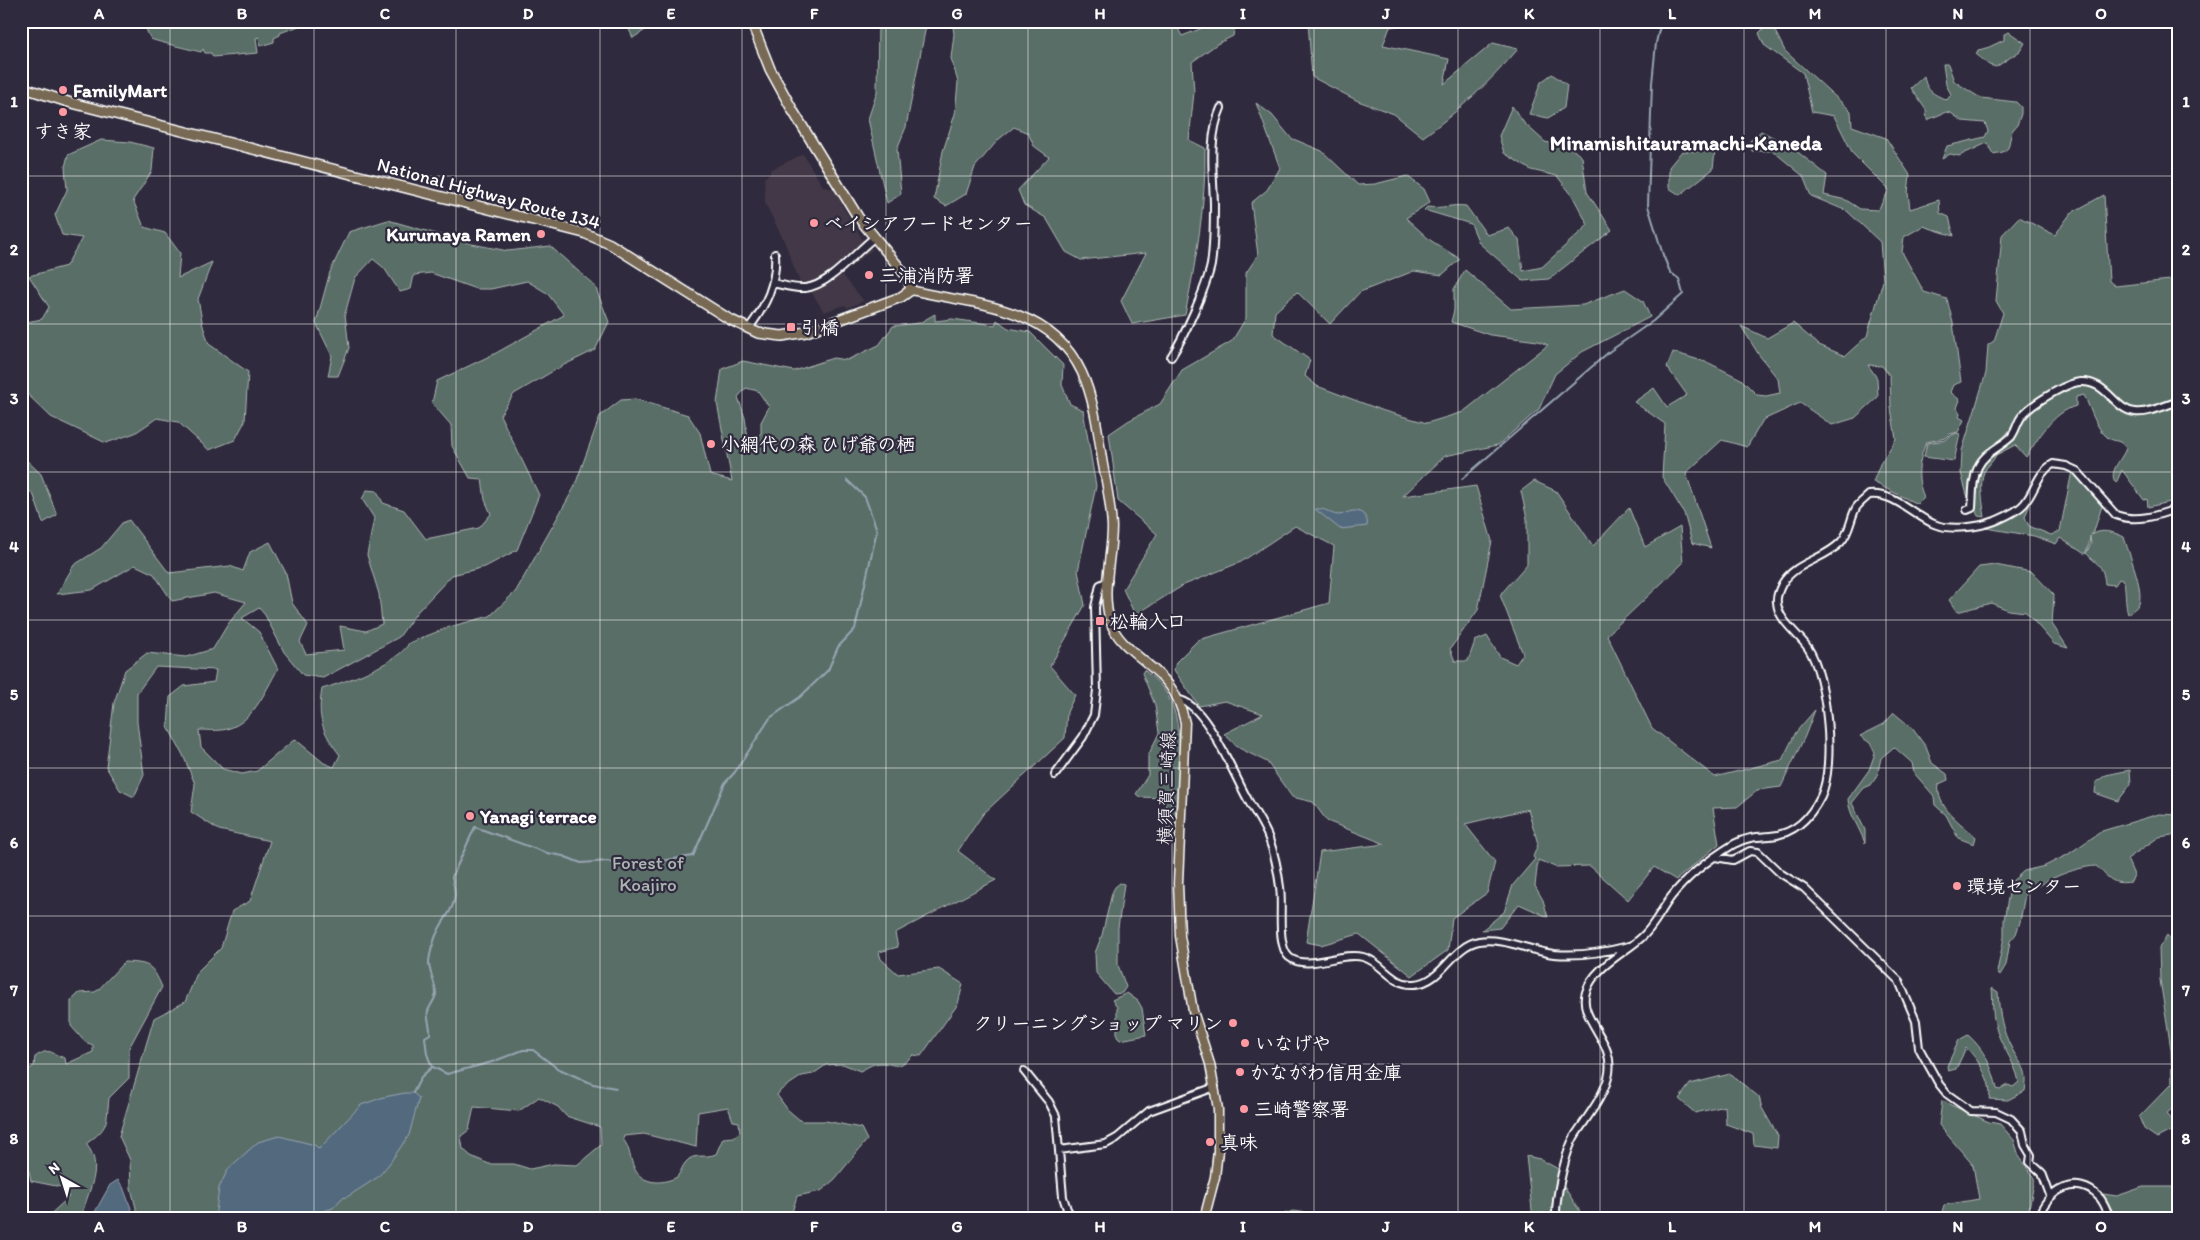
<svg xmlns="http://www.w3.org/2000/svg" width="2200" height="1240" font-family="Itim,'Klee One',sans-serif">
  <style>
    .built { fill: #423846 }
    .green { fill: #5a6e67; stroke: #acb6b3; fill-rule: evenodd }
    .water { fill: #52697e; stroke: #97a5b2 }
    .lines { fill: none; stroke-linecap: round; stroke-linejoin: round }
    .stream { stroke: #97a5b2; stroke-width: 2 }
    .minor-casing { stroke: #fff; stroke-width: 10 }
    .major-casing { stroke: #fff; stroke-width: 11 }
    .highway-casing { stroke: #fff; stroke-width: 12 }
    .minor { stroke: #2f2a3d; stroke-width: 6 }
    .major { stroke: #786954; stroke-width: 8 }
    .highway { stroke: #786954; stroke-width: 9 }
    .grid { fill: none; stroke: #fff; stroke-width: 1; stroke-opacity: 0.55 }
    .poi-dot { fill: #ff9aa2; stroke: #2f2a3d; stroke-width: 2 }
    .labels { text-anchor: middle; stroke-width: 4.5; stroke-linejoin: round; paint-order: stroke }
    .poi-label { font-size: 19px; font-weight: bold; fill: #fff; stroke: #2f2a3d; text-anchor: start }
    .street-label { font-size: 19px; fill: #fff; stroke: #2f2a3d }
    .park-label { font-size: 19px; fill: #acb6b3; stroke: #2f2a3d }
    .quarter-label { font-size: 21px; font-weight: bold; fill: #fff; stroke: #2f2a3d }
    .neatline { fill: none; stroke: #fff; stroke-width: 2 }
    .grid-label { font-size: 16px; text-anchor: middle; font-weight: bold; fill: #fff }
  </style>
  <rect width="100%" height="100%" fill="#2f2a3d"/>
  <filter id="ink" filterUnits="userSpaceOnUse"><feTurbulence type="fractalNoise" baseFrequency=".02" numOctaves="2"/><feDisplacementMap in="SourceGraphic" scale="10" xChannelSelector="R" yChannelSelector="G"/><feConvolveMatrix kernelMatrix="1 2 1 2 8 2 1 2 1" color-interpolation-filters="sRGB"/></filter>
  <g filter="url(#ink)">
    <path class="built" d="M803 154 823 186 836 190 843 207 863 240 869 248 873 249 842 274 864 301 847 308 845 305 824 312 807 285 800 283 784 241 765 203 764 178 770 173V170Z"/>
    <path class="green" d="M142 21H304L299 26 280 33V35L274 38V42L260 46 259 37 256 38 258 53 213 57 211 53H205L203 49 201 52C193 50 154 41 151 39 147 34 146 26 142 21Z
      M625 21H651L653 25 633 38Z
      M878 21H927L906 127 897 149 901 194 887 203 868 119 877 92Z
      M952 21H1174L1182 36 1200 29 1209 21H1236L1233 36 1217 44 1192 62 1194 92 1189 140 1205 148C1206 205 1196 260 1185 315L1132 324 1121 301 1146 253 1081 260 1066 252 1046 218 1024 205 1018 190 1049 157 1034 146 1028 133 1014 127 998 140 975 167 966 194 946 206 934 199 943 151 955 114 958 82 951 58 954 34Z
      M1308 21H1426L1390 27 1383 45 1449 59 1444 84 1493 43 1518 49C1490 82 1458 112 1423 137L1394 114 1358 101 1312 77Z
      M1771 21H1774V29L1785 51 1851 111 1852 126 1886 138 1910 175 1908 193 1910 209 1939 200 1940 213 1949 217 1954 236 1923 226 1904 237 1902 252 1924 292 1947 299 1953 323 1961 382 1953 385 1950 392 1960 400 1957 408 1960 413 1959 417 1964 420 1958 432 1950 434 1946 438 1926 442C1919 462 1915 476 1924 497L1917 504 1873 482 1880 464 1896 439 1891 408 1890 376 1882 366 1868 365 1877 378 1878 397 1855 418 1832 425 1800 403 1763 420 1747 447 1722 440 1686 473 1711 548 1692 543 1684 513 1662 477 1665 424 1634 402 1654 388 1667 407 1687 395 1667 367 1673 352 1709 363 1741 379 1757 395 1766 396 1780 393 1778 379 1759 355 1741 326 1767 338 1793 323 1819 345 1845 356 1867 336 1883 281 1880 242 1847 211 1811 196 1803 176 1773 151H1752L1749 142 1761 131 1790 146 1827 175 1824 195 1846 200 1860 209 1878 210 1889 190 1853 154 1834 116 1812 112 1803 73 1764 45 1759 33Z
      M2009 32 2025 43 2020 51 1996 67 1989 65 1976 54 1978 50 1987 48 2004 40V34Z
      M1943 64H1948L1954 81 1974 94 1981 98 2016 102 2021 107V114L2017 125 2012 131 2008 148 2003 152 1993 154 1987 143 1959 156 1950 154 1942 159 1947 146 1985 137 1988 131 1985 123 1962 121 1951 113 1946 112 1927 120 1926 110 1911 88 1924 76C1926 91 1933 94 1947 100L1951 94 1946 85Z
      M1552 74 1567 85 1564 108 1548 118 1529 114 1541 82Z
      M1256 103 1272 115 1291 138 1322 151 1358 185 1375 184 1407 176 1424 189 1430 202 1406 218 1430 240 1460 259 1442 275 1414 271 1360 292 1330 324 1297 292 1275 312 1273 334 1310 360 1305 376 1317 386 1384 411 1427 423 1463 412 1548 345 1538 341 1490 335 1451 322 1454 310V289L1465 270 1511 309 1583 305 1625 289 1643 301 1650 317 1582 352 1555 374 1539 409 1498 445 1445 456 1403 496 1476 486 1492 541 1478 610 1450 649 1455 661H1468L1475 641 1487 636 1500 657 1516 664 1523 654 1500 595 1527 564V519L1521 491 1534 481 1556 491 1593 546 1629 508 1645 547 1680 527 1683 563 1607 635 1652 728 1715 777 1782 760 1796 732 1815 710 1805 736 1781 787 1758 790 1737 807 1713 808 1719 844 1676 880 1654 867 1628 900 1590 866 1555 867 1538 860 1535 886 1543 900 1548 917 1519 904 1500 928 1482 930 1504 912 1513 885 1535 859 1533 857 1538 844 1528 809 1465 824 1495 862 1487 893 1452 918 1448 950 1412 976 1359 934 1321 945 1306 942 1320 852 1385 844 1327 821 1313 802 1292 797 1267 762 1239 748 1224 734 1263 714 1225 701 1199 706 1174 670 1176 662 1198 640 1329 603 1334 546 1295 526 1241 562 1184 585 1135 615 1123 589 1157 534 1118 501 1109 434 1128 421 1160 404 1182 370 1232 341 1246 318V273L1258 255 1251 203 1267 190 1280 168Z
      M1512 106 1524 123 1545 142 1570 147 1582 157 1587 192 1612 230 1549 279 1523 281 1479 243 1471 224 1424 210 1427 207C1443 209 1451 204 1466 206L1487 235 1509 228 1519 240 1523 271 1542 267 1588 225 1572 195 1557 176 1531 170 1504 153 1499 136Z
      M101 140 130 142 154 148 152 171 133 200 144 227 165 233 180 253 178 278 212 262 198 299 203 326 209 344 248 372 245 421 235 440 209 450 178 422 157 418 135 433 106 443 51 417 21 388V323L42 319 49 307 29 276 66 266 82 238 62 235 55 215 67 190 65 167 68 155Z
      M1682 151H1715L1713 169 1680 195 1669 188V167Z
      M2104 195 2109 281 2115 286 2179 279V500L2148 507 2147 499 2144 500 2122 470 2116 483C2107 472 2122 460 2126 448 2119 438 2115 443 2107 437 2095 427 2091 409 2084 395L2076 397V406C2052 413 2039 438 2026 457L2015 445 1996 455C1993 462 1987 466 1984 472 1979 484 1983 504 1985 517L1978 516C1974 509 1976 504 1976 497 1974 465 1989 454 2015 440L2013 425C1989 461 1969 444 1971 499L1969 502 1961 473 1962 451 1986 373 1988 345 1994 341 2003 313 1996 301 2002 235 2019 217 2055 235 2071 213Z
      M388 220 472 244 508 251 550 246 595 286 609 322 595 350 560 367 514 394 500 415 539 495 517 550 485 567 452 575 417 612 399 637 323 678 303 675 284 652 265 615 259 608 242 618 259 632 278 669C265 691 252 726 222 730 215 731 206 730 199 730L201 747 223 769 242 774 257 771 295 739 324 763 334 767 340 755C322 732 317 718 322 689 344 682 399 663 409 643L449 627 490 616 516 591 574 488 600 416 621 400 635 399 688 415 700 433 710 475 732 481 717 403 722 369 743 361 794 371 833 358 847 360 879 345 893 326 919 323 935 314V321L952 319 995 325 997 320 1008 328 1030 332 1063 365 1062 385 1070 404 1083 410 1096 486 1078 571 1085 605 1050 666 1075 695 1067 712 1065 738 983 814 958 851 996 880 895 933 898 947 879 952 881 959 898 974 939 969 963 984 958 1004 921 1056 913 1055C895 1074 893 1060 875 1064 870 1065 865 1069 860 1071L843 1064 826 1065 813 1074 802 1076 781 1090 777 1095 788 1110 801 1121H826L861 1128 867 1140 835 1179 821 1191 797 1196 790 1219H472L474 1214 470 1210 457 1219H136V1208L131 1188 130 1160 119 1136 154 1018 185 1002 198 971 221 948 232 911 250 901 270 841 219 830 191 812 195 784 183 755 168 727 170 697 184 686 214 682 216 670 156 667 137 693V722L144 775 134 797 120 790 106 767 114 703 125 670 147 653 186 657 213 649 228 624 246 602 214 593 172 601 154 574 135 565 92 590 57 594 74 565 101 548 122 523 129 520 169 573 230 566 243 571 250 552 270 542 286 573 292 603 308 625 300 642 306 654 344 650 340 626 366 631 382 624 379 594 367 555 374 518 362 499 367 490 377 491 383 503 404 510 426 539 479 528 491 514 485 500 482 479 470 478 452 446 451 425 432 403 437 381 496 353 564 315 547 293 527 281 491 289H476L431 273 414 275 411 289 400 292 384 268 373 259 355 278 345 314 349 348 338 376H328L332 356 316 323 330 272 349 232ZM746 388 758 391 769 407 761 422V433L749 446 745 418 738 397ZM539 1097 558 1107 566 1116 600 1127 601 1145 577 1165 554 1164 530 1169 514 1164H489L471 1156 463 1149 461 1136 469 1130 474 1107 519 1111ZM728 1107 733 1121 739 1122 740 1132 734 1137 723 1138 716 1154C705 1159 694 1152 686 1162 682 1166 681 1172 677 1177 662 1185 640 1185 633 1165 629 1155 630 1148 623 1139L624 1136 644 1134 696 1147 698 1112Z
      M1957 433 1960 434 1954 461 1924 457 1927 443 1946 440 1950 436Z
      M21 455 41 474 57 515 43 523 34 496 21 481Z
      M2072 471 2102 506 2094 531 2091 535C2101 528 2114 532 2124 537 2128 552 2144 588 2139 603 2137 608 2132 611 2128 614 2125 606 2126 592 2124 581L2119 579 2115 585 2105 584C2103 564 2098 566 2086 553L2091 544 2090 536 2089 544 2085 554 2060 538 2056 544 2034 536 1986 528 2012 518 2030 504 2025 517 2029 526 2051 535 2060 531Z
      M1995 565 2032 572 2054 595 2052 624 2068 648 2054 644 2026 612 2008 610 1991 603 1957 612 1949 600 1979 567Z
      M1144 670C1153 677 1162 685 1168 696 1187 729 1177 785 1175 823L1173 827 1167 828C1164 818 1168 806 1163 798L1140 797 1136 794 1148 775V756L1159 733 1155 705 1142 673Z
      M1894 713 1912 728 1926 747 1932 763 1947 774 1948 780 1939 784C1935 807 1961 823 1976 837L1974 844 1958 838 1946 815 1935 805 1934 796 1914 773 1912 763 1894 747 1881 758 1877 776 1871 785 1864 788 1852 803 1865 830V843C1860 829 1848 812 1848 799L1869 770 1875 753 1870 743 1860 736 1884 724Z
      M2130 770 2131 784 2118 801 2095 793 2096 782 2106 775Z
      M2159 814 2179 815V834L2159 837 2127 859 2134 875 2131 882C2111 885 2110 878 2096 866 2074 867 2043 881 2025 894L2020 922 2016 934 2010 941 2006 965 2000 975 1997 972 2004 937V920L2011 882 2024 871 2045 866 2067 855 2102 831Z
      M1120 883 1124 884 1118 928V965L1126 987 1122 993 1114 994 1096 973 1095 953 1102 935 1112 893 1115 887Z
      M2167 935 2179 949V1103L2166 1114 2178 1127 2157 1138 2144 1129 2139 1117 2172 1083 2171 1049 2160 980 2159 948Z
      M124 962C149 963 152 964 162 987L129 1048V1078L109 1098C106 1125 109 1127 86 1144 106 1167 86 1193 81 1219H45L69 1197 61 1187 31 1181 29 1171 21 1163V1075L34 1066 35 1057C51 1046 50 1054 65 1058L66 1064 93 1052V1045L85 1042 71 1026V1001L79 993 95 992 99 989Z
      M1992 988 1998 992C1999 1012 2002 1031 2012 1049 2021 1066 2029 1068 2025 1091L2008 1100 1989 1099C1994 1084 1977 1057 1966 1048L1956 1069 1948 1071 1947 1066 1959 1040 1968 1035C1984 1049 1993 1068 1997 1089L2000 1090 2008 1085 2013 1087 2019 1082C2015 1060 1999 1045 1995 1024 1992 1013 1993 1000 1992 988Z
      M1127 993 1138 1001 1142 1008 1146 1035 1120 1040 1117 1037V1007L1112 1000Z
      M1730 1074 1759 1097 1762 1108 1778 1136 1777 1148 1754 1145 1753 1134 1726 1124 1725 1106 1695 1113 1679 1099 1690 1084Z
      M1942 1101 1989 1122 2000 1124 2014 1140 2019 1156 2035 1178 2027 1219H1940L1944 1205 1979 1199 1973 1165 1939 1125Z
      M1526 1156 1540 1159 1560 1170 1561 1182 1585 1219H1533Z
      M2143 1187H2179V1217L2116 1219 2112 1215 2103 1194 2117 1196Z
      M1293 1211 1315 1214V1219H1282L1284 1214Z"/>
    <path class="water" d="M1315 509C1329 508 1328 514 1338 515 1344 515 1348 511 1353 511 1362 510 1369 518 1367 526L1340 529Z
      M405 1093H413L419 1098 409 1135 389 1164 378 1177 347 1197 342 1198 333 1208 317 1213 315 1219H215L219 1188 228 1169 258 1142 279 1136 315 1145 319 1149 361 1105 384 1097Z
      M118 1180 123 1187 135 1219H91L110 1185Z"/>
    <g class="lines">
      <path class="stream" d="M1462 479 1610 351 1653 321 1683 294 1679 279 1670 272 1663 255 1648 206 1652 83 1656 43 1661 21
        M433 1067 447 1074 492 1062 523 1050H533L557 1068 593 1084 616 1088
        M413 1093 421 1077 432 1067 427 1054 425 1037 430 1034C431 1026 426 1018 428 1011 430 1005 435 1000 436 994 436 983 429 973 429 963 429 957 432 947 434 941 442 914 462 911 452 877L475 827 547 853 563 856 581 863 608 861 623 867 693 856 725 783 735 772 770 718 800 697 828 670 838 647 855 629 877 530 865 497 847 480"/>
      <defs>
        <path id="minor" d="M773 283C783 285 795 289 805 288 831 285 855 252 875 237
          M748 329C766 306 777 283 775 254
          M1171 357C1184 337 1206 288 1211 265 1214 246 1214 223 1214 203 1213 173 1208 137 1221 108
          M1967 510 1972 508C1973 494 1972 480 1978 467 1985 452 2001 447 2011 437 2016 431 2017 422 2022 416 2030 405 2066 383 2080 382 2107 380 2114 410 2135 412 2148 414 2166 405 2179 401
          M1178 700C1205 701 1235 778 1248 800 1255 813 1264 825 1269 839 1275 855 1278 871 1280 887 1283 905 1276 945 1289 957 1307 972 1341 951 1363 957 1383 962 1391 986 1415 984 1443 982 1452 946 1479 941 1503 937 1530 951 1554 954 1578 956 1606 952 1629 946
          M1055 775 1083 737 1094 715 1097 690 1095 607 1100 585 1108 581
          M1715 857 1733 860 1750 851 1758 852 1780 873 1804 888 1899 981 1916 1021 1919 1048 1939 1084 1947 1094 1971 1111 1996 1112 2011 1119 2022 1131 2025 1145 2031 1155 2030 1162 2042 1173 2050 1195
          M1024 1071 1049 1102 1056 1116 1063 1197 1067 1209 1073 1219
          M1059 1150 1106 1144 1117 1138 1149 1111 1215 1087
          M1556 1219C1555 1199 1565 1151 1576 1134 1588 1116 1602 1099 1608 1078 1618 1041 1577 1020 1586 992 1593 968 1624 953 1641 938 1654 927 1661 910 1671 897 1688 875 1711 858 1734 844 1747 837 1756 837 1770 836 1795 834 1810 818 1821 796 1836 765 1827 676 1808 648 1798 633 1778 621 1777 602 1776 597 1780 588 1782 584 1795 562 1824 560 1841 542 1850 532 1850 519 1856 508 1859 503 1865 499 1869 495 1894 492 1913 515 1934 524 1950 531 1979 527 1995 521 2004 517 2017 512 2024 504 2036 490 2037 473 2053 464L2066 466 2077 471 2116 515C2137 523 2159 515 2179 508
          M2038 1219C2046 1190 2077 1173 2100 1198 2105 1204 2107 1212 2111 1219
          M2174 1219 2179 1217"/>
        <path id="major" d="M911 290C946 299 984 301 1018 315 1086 341 1093 396 1102 459 1106 482 1111 504 1112 527 1112 558 1101 591 1110 621 1119 649 1152 662 1169 685 1178 696 1182 709 1185 723L1178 883 1180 936 1193 1011 1210 1064 1218 1109V1151L1215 1177 1204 1219"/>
        <path id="highway" d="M21 87 68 102 584 233 610 244 729 319 758 333 782 336 806 332 901 297 911 290 908 278 858 217 793 111 770 69 751 21"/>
      </defs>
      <use href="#minor" class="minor-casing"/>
      <use href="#major" class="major-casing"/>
      <use href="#highway" class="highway-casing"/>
      <use href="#minor" class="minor"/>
      <use href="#major" class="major"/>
      <use href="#highway" class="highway"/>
    </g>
  </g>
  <path class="grid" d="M170 21V1219M314 21V1219M456 21V1219M600 21V1219M742 21V1219M886 21V1219M1028 21V1219M1172 21V1219M1314 21V1219M1458 21V1219M1600 21V1219M1744 21V1219M1886 21V1219M2030 21V1219M21 176H2179M21 324H2179M21 472H2179M21 620H2179M21 768H2179M21 916H2179M21 1064H2179"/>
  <g class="poi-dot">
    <circle cx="63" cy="90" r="5"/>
    <circle cx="63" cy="112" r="5"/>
    <circle cx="814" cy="223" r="5"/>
    <circle cx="541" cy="234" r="5"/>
    <circle cx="869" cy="275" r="5"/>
    <rect x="786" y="322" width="10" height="10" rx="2.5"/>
    <circle cx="711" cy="444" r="5"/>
    <rect x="1095" y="616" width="10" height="10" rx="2.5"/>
    <circle cx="470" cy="816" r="5"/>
    <circle cx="1957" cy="886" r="5"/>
    <circle cx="1233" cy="1023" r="5"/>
    <circle cx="1245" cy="1043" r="5"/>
    <circle cx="1240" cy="1072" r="5"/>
    <circle cx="1244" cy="1109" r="5"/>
    <circle cx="1210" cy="1142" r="5"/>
  </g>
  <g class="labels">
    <g class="poi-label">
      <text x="73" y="97">FamilyMart</text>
      <text x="63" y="138" text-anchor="middle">すき家</text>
      <text x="824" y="230">ベイシアフードセンター</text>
      <text x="531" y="241" text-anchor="end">Kurumaya Ramen</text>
      <text x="879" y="282">三浦消防署</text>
      <text x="801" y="334">引橋</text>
      <text x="721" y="451">小網代の森 ひげ爺の栖</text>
      <text x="1110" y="628">松輪入口</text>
      <text x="480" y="823">Yanagi terrace</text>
      <text x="1967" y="893">環境センター</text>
      <text x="1223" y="1030" text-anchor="end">クリーニングショップ マリン</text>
      <text x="1255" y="1050">いなげや</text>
      <text x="1250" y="1079">かながわ信用金庫</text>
      <text x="1254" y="1116">三崎警察署</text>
      <text x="1220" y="1149">真味</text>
    </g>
    <g class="street-label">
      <text transform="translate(489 193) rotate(15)" y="7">National Highway Route 134</text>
      <text transform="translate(1166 788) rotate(-88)" y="7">横須賀三崎線</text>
    </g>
    <g class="park-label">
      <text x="648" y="869">Forest of<tspan x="648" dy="22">Koajiro</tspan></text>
    </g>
    <g class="quarter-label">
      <text x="1686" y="150">Minamishitauramachi-Kaneda</text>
    </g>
  </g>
  <rect width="2200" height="1240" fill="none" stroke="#2f2a3d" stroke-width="55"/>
  <g transform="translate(62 1178) rotate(321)" stroke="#2f2a3d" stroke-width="4" paint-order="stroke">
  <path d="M0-4L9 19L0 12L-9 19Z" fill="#ffffff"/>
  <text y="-8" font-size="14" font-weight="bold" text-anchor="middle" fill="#ffffff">N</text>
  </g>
  <rect x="28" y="28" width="2144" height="1184" class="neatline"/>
  <g class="grid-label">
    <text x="99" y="19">A</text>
    <text x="242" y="19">B</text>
    <text x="385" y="19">C</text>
    <text x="528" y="19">D</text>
    <text x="671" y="19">E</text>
    <text x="814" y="19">F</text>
    <text x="957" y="19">G</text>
    <text x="1100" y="19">H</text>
    <text x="1243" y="19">I</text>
    <text x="1386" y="19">J</text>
    <text x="1529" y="19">K</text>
    <text x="1672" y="19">L</text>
    <text x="1815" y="19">M</text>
    <text x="1958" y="19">N</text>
    <text x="2101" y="19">O</text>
    <text x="14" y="107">1</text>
    <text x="2186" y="107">1</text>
    <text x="14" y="255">2</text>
    <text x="2186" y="255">2</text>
    <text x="14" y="404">3</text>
    <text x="2186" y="404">3</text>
    <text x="14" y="552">4</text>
    <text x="2186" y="552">4</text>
    <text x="14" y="700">5</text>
    <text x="2186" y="700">5</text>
    <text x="14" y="848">6</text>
    <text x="2186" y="848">6</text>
    <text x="14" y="996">7</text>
    <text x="2186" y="996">7</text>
    <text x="14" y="1144">8</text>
    <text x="2186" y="1144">8</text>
    <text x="99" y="1232">A</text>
    <text x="242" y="1232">B</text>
    <text x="385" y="1232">C</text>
    <text x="528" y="1232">D</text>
    <text x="671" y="1232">E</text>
    <text x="814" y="1232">F</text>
    <text x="957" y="1232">G</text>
    <text x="1100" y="1232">H</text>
    <text x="1243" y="1232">I</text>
    <text x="1386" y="1232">J</text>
    <text x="1529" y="1232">K</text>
    <text x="1672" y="1232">L</text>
    <text x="1815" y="1232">M</text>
    <text x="1958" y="1232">N</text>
    <text x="2101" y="1232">O</text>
  </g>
</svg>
